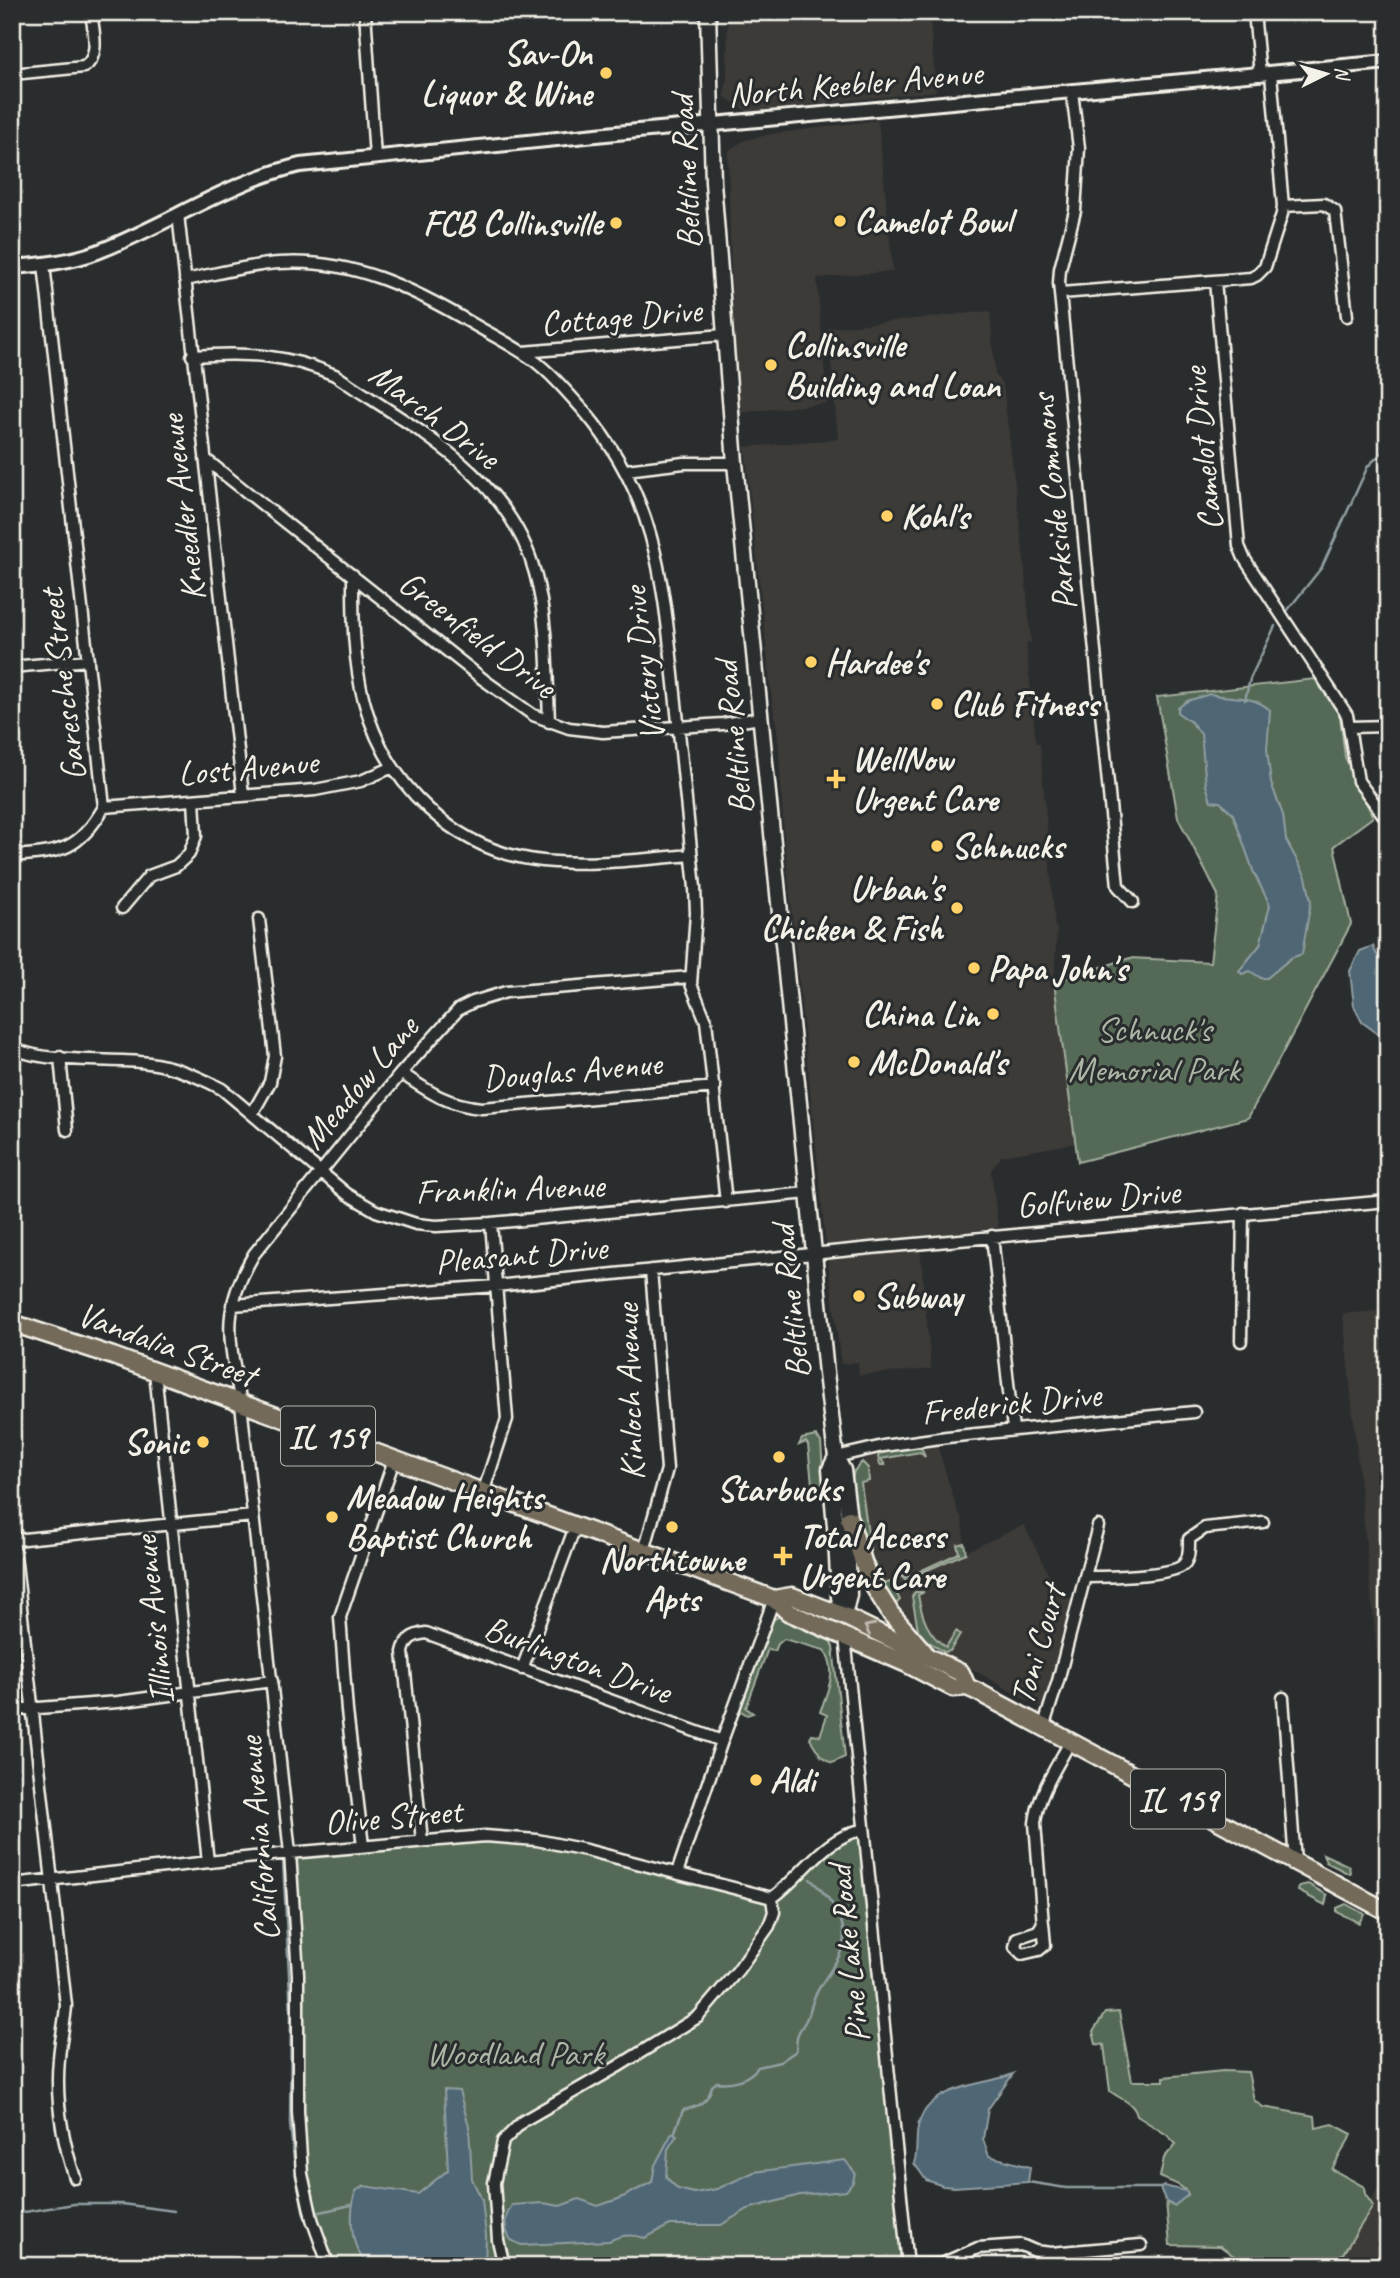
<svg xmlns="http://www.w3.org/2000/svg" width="1400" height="2278" font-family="Caveat,sans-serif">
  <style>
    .built { fill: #3e3a39 }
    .green { fill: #556b56; stroke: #a4ae9f; stroke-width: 2 }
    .water { fill: #4f6674; stroke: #919ea2; stroke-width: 2 }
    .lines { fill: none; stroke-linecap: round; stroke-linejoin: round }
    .stream { stroke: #919ea2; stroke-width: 2.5 }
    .minor-casing { stroke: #f4f1e8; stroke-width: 15 }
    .tertiary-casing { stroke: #f4f1e8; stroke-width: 18 }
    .secondary-casing { stroke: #f4f1e8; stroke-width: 19 }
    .primary-casing { stroke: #f4f1e8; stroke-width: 21 }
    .minor { stroke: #2a2d2e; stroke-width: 10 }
    .tertiary { stroke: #2a2d2e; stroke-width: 12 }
    .secondary { stroke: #2a2d2e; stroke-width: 14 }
    .primary { stroke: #736b5a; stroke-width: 16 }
    .oneway { stroke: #c0bbaf }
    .poi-dot { fill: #ffd166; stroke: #2a2d2e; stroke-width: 2.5 }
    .labels { text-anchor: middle; stroke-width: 6; stroke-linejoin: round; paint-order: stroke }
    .shield { fill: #2a2d2e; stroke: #b7b6b0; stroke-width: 2 }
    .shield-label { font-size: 33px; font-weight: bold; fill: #f4f1e8 }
    .poi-label { font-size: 35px; font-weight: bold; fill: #f4f1e8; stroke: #2a2d2e; text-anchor: start }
    .street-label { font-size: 35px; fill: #f4f1e8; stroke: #2a2d2e }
    .park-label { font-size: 35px; fill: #acb5a6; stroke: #2a2d2e }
  </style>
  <rect width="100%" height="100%" fill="#2a2d2e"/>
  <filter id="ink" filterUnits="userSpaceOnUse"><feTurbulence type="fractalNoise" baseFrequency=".0143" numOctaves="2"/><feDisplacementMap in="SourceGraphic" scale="14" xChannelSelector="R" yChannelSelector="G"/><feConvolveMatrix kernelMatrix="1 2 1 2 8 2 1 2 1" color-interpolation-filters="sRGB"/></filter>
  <g filter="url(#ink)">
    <path class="built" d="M728 12H929L936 91 748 112 724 96 727 79Z
      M878 120 893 271 817 278 827 403 738 413 731 273 728 154 730 149 745 140 772 134Z
      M990 311 995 374 1003 385 1024 561 1031 642 1026 643 1036 743H1040L1055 927H1057L1054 982 1076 1143 1002 1156 991 1170 998 1228 919 1236 931 1369 859 1375 858 1362 841 1364 826 1246 784 836 778 735 772 701 745 447 838 439 828 328Z
      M1388 1310V1763L1343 1314Z
      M936 1442 958 1512 962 1518 965 1552 1024 1525 1049 1575 1073 1602 1056 1668 1043 1706 1040 1708 931 1645 919 1635 874 1583 850 1481 853 1471 858 1463 878 1453Z
      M1388 2169V2266H1342L1341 2257Z"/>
    <path class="green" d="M1315 679 1340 716 1345 757 1373 817 1334 846 1351 924 1248 1118 1078 1162 1054 982 1130 958 1210 962 1218 895 1178 818 1157 697Z
      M816 1436 821 1442 824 1486C820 1492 811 1494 805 1490L812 1484 808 1445 806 1442 799 1445 802 1439Z
      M915 1446 922 1449 925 1457 920 1452 881 1459 885 1465H880L878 1457 880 1453Z
      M862 1462 868 1468 869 1481 861 1483 871 1556 883 1584 891 1582 900 1600 894 1606 878 1588 856 1526 851 1482 854 1471Z
      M964 1543 966 1553 914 1576 917 1581 907 1582 900 1575 901 1572 905 1578 959 1553 957 1545Z
      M915 1592H924L918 1595C922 1617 927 1634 946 1647L956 1631 960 1634 950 1651 944 1652 919 1635 912 1597Z
      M780 1616 828 1635 833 1647 845 1757 832 1763 821 1756 810 1739 812 1734 820 1736 827 1715 820 1712C827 1692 839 1670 824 1650L784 1639 778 1644 775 1651 768 1649 746 1708 753 1713 747 1715 741 1711 740 1704 772 1620Z
      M864 1829 906 2266H329L309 2209 300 2133 290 1853 485 1836 559 1844 772 1898 846 1833Z
      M1323 1854 1349 1866 1350 1872 1349 1874 1326 1862Z
      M1308 1884 1327 1895 1325 1905 1298 1891 1299 1886Z
      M1346 1904 1364 1914 1359 1923 1337 1912V1908Z
      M1119 2012 1132 2081H1164V2077L1223 2071 1248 2072 1254 2100 1263 2107 1315 2116 1316 2128 1333 2124 1352 2134 1332 2169 1364 2187 1365 2194 1373 2206 1341 2257 1342 2266H1248L1220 2246 1170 2245 1166 2202 1173 2206 1188 2194C1183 2185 1169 2181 1160 2177L1164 2158 1176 2144 1167 2135 1137 2116C1134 2102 1121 2100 1110 2091L1104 2045 1096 2044 1093 2032 1105 2013Z"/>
    <path class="water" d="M1210 694C1231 699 1252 694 1270 710L1267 749 1271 783 1283 815 1286 840 1306 877 1311 901 1302 954 1291 958 1267 978H1261L1250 971 1242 974 1239 971 1260 945 1270 905 1254 873 1233 814 1220 802 1211 801 1206 785 1201 734 1191 722 1178 713V708L1187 701Z
      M1373 946 1377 955 1388 960V1041L1362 1022 1354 1006 1350 971 1360 951Z
      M1013 2074 988 2109 983 2139 989 2156 1030 2167 1028 2182 954 2187 943 2186 926 2180 914 2163C919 2150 914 2134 920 2120 933 2085 982 2086 1013 2074Z
      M444 2090 459 2091 469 2126 472 2179 482 2200 486 2236 485 2266 370 2265C349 2251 349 2213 356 2191L364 2186 418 2194 448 2170Z
      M672 2133 677 2135 668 2149 666 2177 678 2189 694 2193 717 2189 754 2172 845 2160 855 2173 853 2182 846 2191 800 2195 748 2209 721 2225H670L645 2238C633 2234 620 2235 609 2241L521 2245 511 2240C503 2227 504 2218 512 2205L543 2203 560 2206 579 2199 598 2206 621 2198 652 2182 655 2165Z
      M1164 2186 1186 2191 1188 2195 1174 2206 1166 2202 1160 2188Z"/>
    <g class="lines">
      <path class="stream" d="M1287 611 1322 567 1368 466 1388 447
        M1245 700 1250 679 1275 626
        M283 1861 291 2013 290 2124 294 2159
        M674 2134 683 2110C698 2107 709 2101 712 2086L717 2082C732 2084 748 2080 758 2067L780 2062 796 2051C797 2027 799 2035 808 2016 811 2010 812 2002 815 1996 822 1981 833 1969 840 1954 853 1926 830 1897 810 1879
        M296 2174 304 2215
        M1028 2182 1066 2188H1160
        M316 2213 351 2205
        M12 2214 74 2204H122L174 2211"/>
      <defs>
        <path id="minor" d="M365 12 375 157
          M1254 12 1260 75
          M12 74 84 67C101 56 93 30 91 12
          M1072 92 1079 148 1075 211 1060 269 1059 283 1118 886 1133 902
          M1283 206 1324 204 1335 211 1347 316
          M178 214 243 795
          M44 264 104 807
          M185 280C216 274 248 265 279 263 351 258 412 288 473 324 492 335 514 346 532 359 551 373 568 393 584 411 658 498 663 584 675 693 682 758 688 823 695 888L696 913 691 984 706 1021 726 1202
          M1215 281 1239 546 1244 558 1347 715 1358 781 1388 821
          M1061 293 1251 278 1257 275 1265 267 1282 214 1283 206 1271 74
          M523 352 724 335
          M192 356C246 352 285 354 335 375 413 428 509 475 535 573 548 620 547 673 549 722
          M205 459 484 680 533 715 569 728 603 732 723 724 760 718
          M626 470 684 463H735
          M353 575C353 616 353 661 364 701 386 785 455 852 543 861 591 866 643 859 691 855
          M12 667 88 660
          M1349 727 1388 726
          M104 807 315 790 361 781 393 767
          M12 856C60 852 78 852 104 807
          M122 908 149 876 176 866 189 854 196 836 194 800
          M12 1047C37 1063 108 1059 140 1062 169 1064 196 1075 222 1089L347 1194 376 1211 416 1224 436 1226 491 1223 808 1193
          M60 1057 67 1130
          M401 1073C429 1092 447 1105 482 1108L715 1087
          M252 1114 270 1082 275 1056 259 919
          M992 1236 1013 1429
          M232 1305 496 1286 871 1248 1388 1201
          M1241 1341 1243 1213
          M155 1372 208 1862
          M836 1457 883 1446 947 1437 1194 1412
          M483 1493 507 1419 491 1223
          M12 1528 66 2005C65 2023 60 2041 59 2059 55 2101 62 2139 75 2178
          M14 1540 253 1516
          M644 1551 667 1469 651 1270
          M1086 1577C1103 1577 1172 1576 1183 1565 1190 1559 1189 1547 1189 1539L1205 1528 1263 1522
          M845 1636 908 2266
          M522 1669 575 1527
          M1283 1698 1295 1862
          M12 1710 118 1702 272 1681
          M1043 1728 1058 1681 1098 1526
          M422 1841 403 1652C406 1639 412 1635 426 1633L722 1741
          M363 1846 347 1711 340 1617 394 1460
          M677 1873 722 1741 774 1599
          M12 1884 290 1853 485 1836 537 1840 586 1850 772 1898
          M772 1898C805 1874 821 1839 864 1829
          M1043 1923 1045 1945 1039 1950 1022 1954 1015 1947 1017 1938 1038 1931Z
          M1017 1938 1038 1931 1043 1925 1035 1823C1038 1794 1056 1768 1070 1742
          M908 2265 941 2264 978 2248 1021 2245 1035 2251 1051 2253 1141 2245
          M329 2266 312 2219 302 2174 298 2111V1974L290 1853 241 1404C230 1341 219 1313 254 1254L401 1073 459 1009 473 1002 506 992 690 977
          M504 2266 498 2240 494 2183 503 2141 523 2121 617 2067 698 2017 738 1970 769 1926 774 1912 772 1898"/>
        <path id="tertiary" d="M12 267C41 265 70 262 97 252 166 226 227 182 300 165L616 133 1388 62"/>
        <path id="secondary" d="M708 12 713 182 735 463 826 1373 836 1457 843 1470 849 1519 847 1533 849 1595 844 1616
          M836 1457 830 1469 836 1538 839 1597 844 1614"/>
        <path id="primary" d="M12 1323 113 1356 774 1599 788 1612 905 1663 953 1688 967 1687 978 1692 1388 1912
          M849 1519 868 1577 891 1614 924 1652
          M774 1599 792 1596 844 1616 961 1673 967 1687"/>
      </defs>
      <use href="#minor" class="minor-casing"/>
      <use href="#tertiary" class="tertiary-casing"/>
      <use href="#secondary" class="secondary-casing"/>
      <use href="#primary" class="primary-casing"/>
      <use href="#minor" class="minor"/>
      <use href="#tertiary" class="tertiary"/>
      <use href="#secondary" class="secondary"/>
      <use href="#primary" class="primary"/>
    </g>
    <defs><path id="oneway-chevron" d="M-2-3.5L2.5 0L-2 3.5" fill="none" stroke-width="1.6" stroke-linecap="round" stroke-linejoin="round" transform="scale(1.75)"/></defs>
    <use class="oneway" href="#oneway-chevron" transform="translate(869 1628) rotate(-154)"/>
  </g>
  <g class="poi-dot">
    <circle cx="606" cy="73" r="7"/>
    <circle cx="840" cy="221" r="7"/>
    <circle cx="616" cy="223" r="7"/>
    <circle cx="771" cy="365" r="7"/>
    <circle cx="887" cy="516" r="7"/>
    <circle cx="811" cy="662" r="7"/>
    <circle cx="937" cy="704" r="7"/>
    <path d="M832.5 768.5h7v7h7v7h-7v7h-7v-7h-7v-7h7z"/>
    <circle cx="937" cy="846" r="7"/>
    <circle cx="957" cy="908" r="7"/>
    <circle cx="974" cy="968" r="7"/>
    <circle cx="993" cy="1014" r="7"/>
    <circle cx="854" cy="1062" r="7"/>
    <circle cx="859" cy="1296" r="7"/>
    <circle cx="203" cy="1442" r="7"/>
    <circle cx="779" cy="1457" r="7"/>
    <circle cx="332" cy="1517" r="7"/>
    <circle cx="672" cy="1527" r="7"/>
    <path d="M779.5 1545.5h7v7h7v7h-7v7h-7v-7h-7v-7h7z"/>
    <circle cx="756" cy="1780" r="7"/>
  </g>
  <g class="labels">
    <g class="shield">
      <rect x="281" y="1406.5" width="94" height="59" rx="5"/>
      <rect x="1131" y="1769.5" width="94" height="59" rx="5"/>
    </g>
    <g class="shield-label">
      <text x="328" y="1448">IL 159</text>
      <text x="1178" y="1811">IL 159</text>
    </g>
    <g class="poi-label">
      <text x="592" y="65" text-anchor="end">Sav-On<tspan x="592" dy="40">Liquor &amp; Wine</tspan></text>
      <text x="854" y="233">Camelot Bowl</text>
      <text x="602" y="235" text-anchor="end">FCB Collinsville</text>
      <text x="785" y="357">Collinsville<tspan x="785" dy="40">Building and Loan</tspan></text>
      <text x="901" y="528">Kohl's</text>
      <text x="825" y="674">Hardee's</text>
      <text x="951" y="716">Club Fitness</text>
      <text x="852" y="771">WellNow<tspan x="852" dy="40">Urgent Care</tspan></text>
      <text x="951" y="858">Schnucks</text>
      <text x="943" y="900" text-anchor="end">Urban's<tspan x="943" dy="40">Chicken &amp; Fish</tspan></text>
      <text x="988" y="980">Papa John's</text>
      <text x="979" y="1026" text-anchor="end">China Lin</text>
      <text x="868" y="1074">McDonald's</text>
      <text x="873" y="1308">Subway</text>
      <text x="189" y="1454" text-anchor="end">Sonic</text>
      <text x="779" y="1501" text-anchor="middle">Starbucks</text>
      <text x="346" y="1509">Meadow Heights<tspan x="346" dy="40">Baptist Church</tspan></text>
      <text x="799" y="1548">Total Access<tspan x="799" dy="40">Urgent Care</tspan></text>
      <text x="672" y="1571" text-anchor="middle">Northtowne<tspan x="672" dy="40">Apts</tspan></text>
      <text x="770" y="1792">Aldi</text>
    </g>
    <g class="street-label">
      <text transform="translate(855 83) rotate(-5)" y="12">North Keebler Avenue</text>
      <text transform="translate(685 172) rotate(-93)" y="12">Beltline Road</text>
      <text transform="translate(621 316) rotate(-5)" y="12">Cottage Drive</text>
      <text transform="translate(435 415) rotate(37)" y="12">March Drive</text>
      <text transform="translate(1202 449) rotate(-96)" y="12">Camelot Drive</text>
      <text transform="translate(1053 502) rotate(-96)" y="12">Parkside Commons</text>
      <text transform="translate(182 508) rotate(-97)" y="12">Kneedler Avenue</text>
      <text transform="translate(478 634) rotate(37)" y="12">Greenfield Drive</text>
      <text transform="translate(643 664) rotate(-97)" y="12">Victory Drive</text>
      <text transform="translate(62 685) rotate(-97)" y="12">Garesche Street</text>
      <text transform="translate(733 738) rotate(-96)" y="12">Beltline Road</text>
      <text transform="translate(248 767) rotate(-5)" y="12">Lost Avenue</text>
      <text transform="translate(572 1070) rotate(-5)" y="12">Douglas Avenue</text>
      <text transform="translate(359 1082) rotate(-50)" y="12">Meadow Lane</text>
      <text transform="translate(510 1188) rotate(-2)" y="12">Franklin Avenue</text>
      <text transform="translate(1098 1198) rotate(-5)" y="12">Golfview Drive</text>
      <text transform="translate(521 1254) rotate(-5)" y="12">Pleasant Drive</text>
      <text transform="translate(790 1302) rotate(-96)" y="12">Beltline Road</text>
      <text transform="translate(167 1344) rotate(20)" y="12">Vandalia Street</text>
      <text transform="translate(629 1392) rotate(-92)" y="12">Kinloch Avenue</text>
      <text transform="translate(1011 1403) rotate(-6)" y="12">Frederick Drive</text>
      <text transform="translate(153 1620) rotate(-96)" y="12">Illinois Avenue</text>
      <text transform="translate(1037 1645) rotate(-74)" y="12">Toni Court</text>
      <text transform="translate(578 1659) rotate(20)" y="12">Burlington Drive</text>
      <text transform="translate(393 1816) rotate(-5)" y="12">Olive Street</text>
      <text transform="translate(258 1839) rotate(-95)" y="12">California Avenue</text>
      <text transform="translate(848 1954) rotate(-96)" y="12">Pine Lake Road</text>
    </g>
    <g class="park-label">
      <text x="1154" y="1041">Schnuck's<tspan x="1154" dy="40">Memorial Park</tspan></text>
      <text x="515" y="2065">Woodland Park</text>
    </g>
  </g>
  <rect width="1400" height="2278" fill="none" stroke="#2a2d2e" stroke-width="42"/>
  <rect x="21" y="21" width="1358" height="2236" fill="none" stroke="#f4f1e8" stroke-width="2.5" filter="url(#ink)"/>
  <g transform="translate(1326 74) rotate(85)" stroke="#2a2d2e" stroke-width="5" paint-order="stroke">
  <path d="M0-5L12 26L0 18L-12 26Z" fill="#f4f1e8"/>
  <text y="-10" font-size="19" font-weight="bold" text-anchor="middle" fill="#f4f1e8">N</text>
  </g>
</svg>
